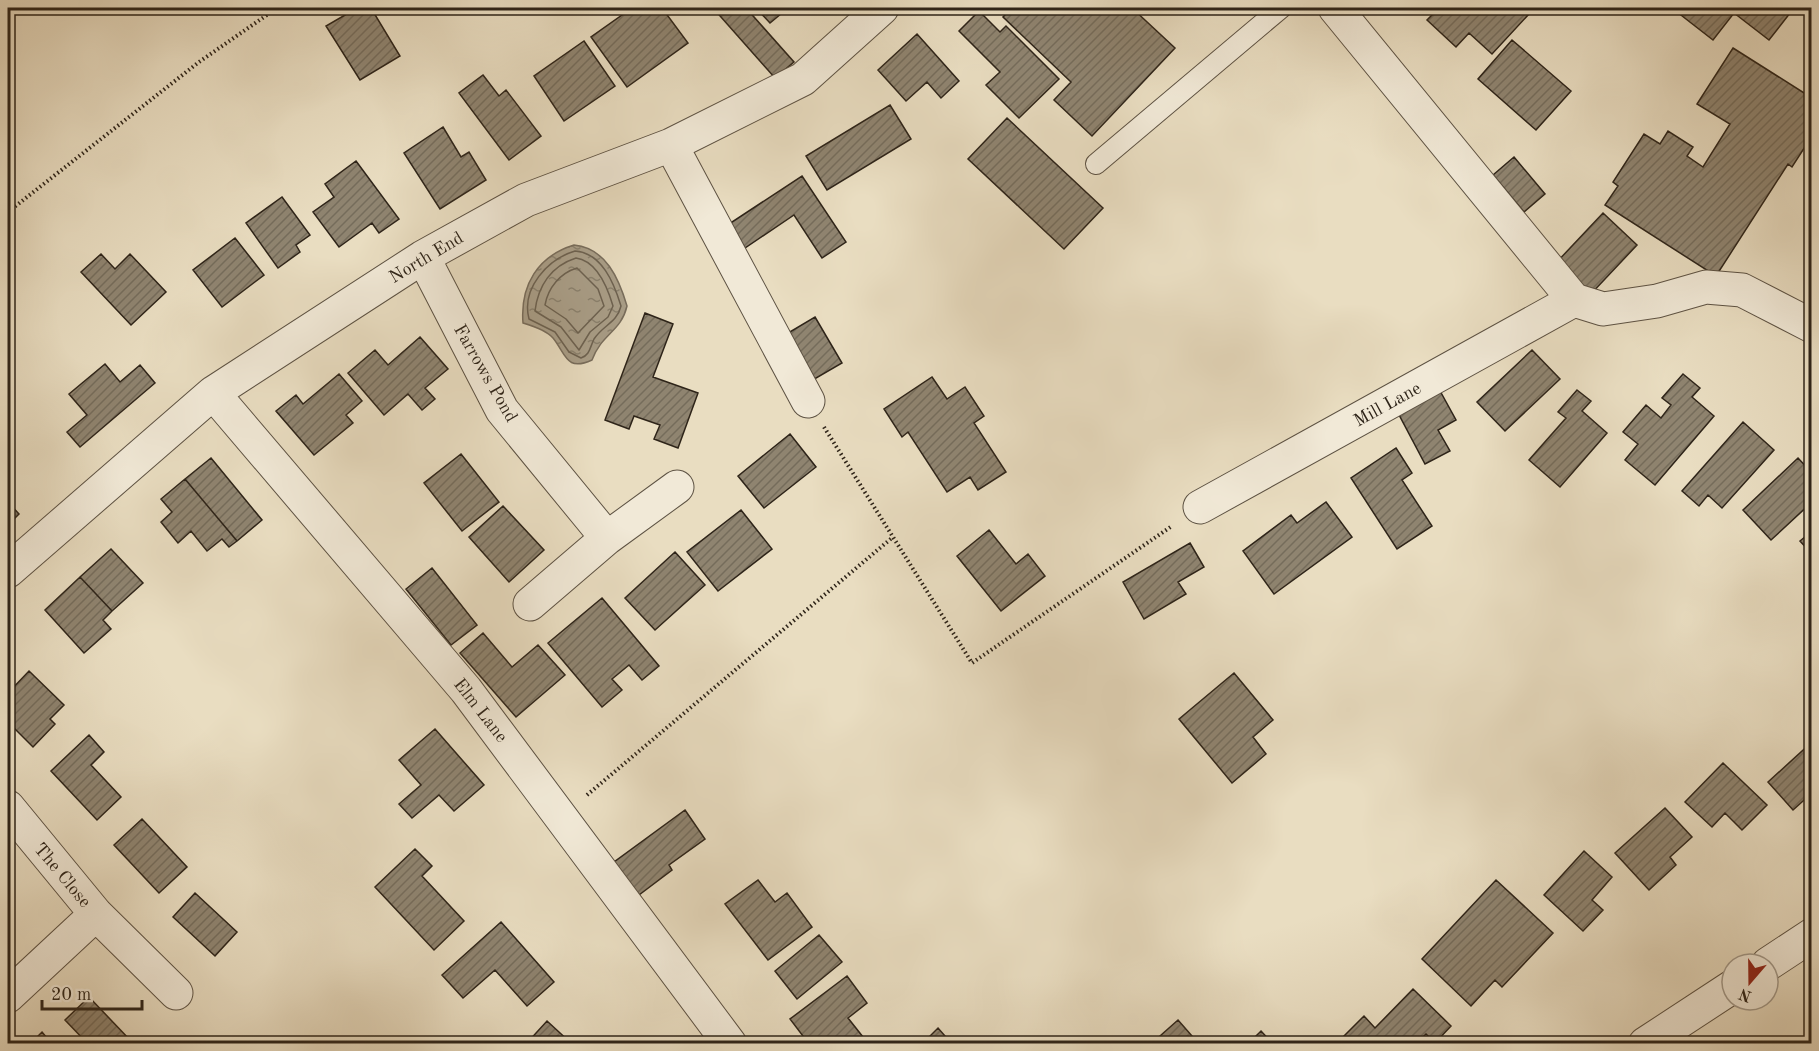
<svg xmlns="http://www.w3.org/2000/svg" width="1819" height="1051" font-family="'Old Standard TT',serif">
  <style>
    .water { fill: url(#water-ripples); stroke: #786d5c; stroke-width: 1.5 }
    .lines { fill: none; stroke-linecap: round; stroke-linejoin: round }
    .shore { stroke: #6c6150; stroke-width: 1.5 }
    .building { fill: url(#building-hatch); stroke: #2e2419; stroke-width: 1.5 }
    .service-casing { stroke: #5d5243; stroke-width: 22 }
    .minor-casing { stroke: #5d5243; stroke-width: 35 }
    .tertiary-casing { stroke: #5d5243; stroke-width: 35 }
    .path { stroke: #2e2419; stroke-width: 4; stroke-dasharray: 1.5 3; stroke-linecap: butt }
    .service { stroke: #f1e9d7; stroke-width: 20 }
    .minor { stroke: #f1e9d7; stroke-width: 33 }
    .tertiary { stroke: #f1e9d7; stroke-width: 33 }
    .labels { text-anchor: middle; stroke-width: 5; stroke-linejoin: round; paint-order: stroke }
    .street-label { font-size: 18px; fill: #2e2419; stroke: #f1e9d7 }
  </style>
  <defs>
    <pattern id="water-ripples" width="26" height="14" patternUnits="userSpaceOnUse" patternTransform="scale(1.5)"><rect width="26" height="14" fill="#a99e88"/><path d="M2 4q2-2 4 0t4 0M15 11q2-2 4 0t4 0" fill="none" stroke="#8a816e"/></pattern>
    <pattern id="building-hatch" width="6" height="6" patternUnits="userSpaceOnUse" patternTransform="scale(1.5)"><rect width="6" height="6" fill="#8f8470"/><path d="M-1 1l2-2M0 6l6-6M5 7l2-2" fill="none" stroke="#756c5b"/></pattern>
  </defs>
  <rect width="100%" height="100%" fill="#e9ddc1"/>
  <filter id="stains"><feTurbulence type="fractalNoise" baseFrequency=".00333" numOctaves="4"/><feColorMatrix values="0 0 0 0 .2 0 0 0 0 .09 0 0 0 0 .02 0 0 0 .5 -.17"/></filter>
  <radialGradient id="worn" r=".72"><stop offset=".6" stop-color="#630" stop-opacity="0"/><stop offset="1" stop-color="#630" stop-opacity=".3"/></radialGradient>
  <path class="water" d="M574 245C606 248 619 279 627 306 621 332 602 333 592 360 566 372 566 354 553 338 546 330 533 326 523 323 520 285 538 256 574 245Z"/>
  <g class="lines">
    <path class="shore" d="M575 251C602 253 614 283 621 306 617 323 603 325 594 339 590 347 590 355 581 358L569 352 555 332 529 319C521 288 548 259 575 251Z
      M576 258C597 261 608 289 613 306L608 317 590 332 579 350 561 327 535 311C538 286 551 266 576 258Z
      M577 268 598 289 604 306 578 333 566 319 545 305C548 288 560 273 577 268Z"/>
  </g>
  <path class="building" d="M357 8H371L400 56 360 80 326 26Z
    M632 8H662L688 43 627 87 591 37Z
    M713 8H746L794 62 775 78Z
    M756 8H788L770 23Z
    M1012 8H1132L1175 48 1092 136 1054 100 1071 82 1003 17Z
    M1439 8H1522L1529 14 1492 54 1469 33 1456 47 1427 20Z
    M1681 8H1794L1769 40 1734 13 1713 40 1677 12Z
    M979 11 1000 32 1006 26 1059 79 1019 118 986 85 1000 72 959 31Z
    M917 34 959 81 941 98 927 82 906 101 878 70Z
    M1512 40 1571 91 1536 130 1478 79Z
    M584 41 615 86 564 121 534 76Z
    M1733 48 1812 98V136L1792 167 1788 164 1716 276 1605 205 1618 186 1613 182 1644 134 1660 144 1668 131 1693 147 1687 156 1703 167 1730 124 1697 104Z
    M483 75 499 96 506 90 541 136 509 160 459 93Z
    M890 105 911 139 827 190 806 156Z
    M1007 118 1103 208 1064 249 968 159Z
    M443 127 461 157 469 152 486 180 440 209 404 153Z
    M1514 157 1545 194 1524 212 1493 175Z
    M356 161 399 219 379 233 372 223 339 247 313 212 334 197 325 184Z
    M802 176 846 242 822 258 794 215 745 248 729 224Z
    M282 197 310 235 296 245 300 252 278 268 246 223Z
    M1603 213 1637 245 1589 296 1555 264Z
    M235 238 264 275 222 307 193 270Z
    M101 254 115 269 130 254 166 292 131 325 81 272Z
    M645 313 673 324 653 377 698 393 678 448 654 439 660 425 634 416 629 429 605 420Z
    M815 317 842 363 811 381 783 336Z
    M420 337 448 369 425 388 435 399 422 410 408 394 384 415 348 373 375 350 388 365Z
    M1532 350 1560 379 1505 431 1477 402Z
    M105 364 120 382 140 365 155 383 80 447 67 432 87 415 69 394Z
    M339 374 362 401 346 415 353 423 314 455 276 411 296 395 303 404Z
    M1683 374 1700 388 1692 397 1714 416 1655 485 1625 460 1638 444 1623 432 1646 405 1661 418 1671 405 1662 398Z
    M932 377 947 399 965 387 984 416 974 423 1006 472 978 490 970 477 947 492 908 432 902 437 884 409Z
    M1439 389 1456 420 1438 430 1450 451 1425 464 1397 411Z
    M1577 390 1591 401 1582 411 1607 433 1560 487 1529 460 1566 418 1558 412Z
    M1743 422 1774 450 1722 508 1708 495 1699 506 1682 491Z
    M790 434 816 467 764 508 738 476Z
    M1396 448 1412 473 1402 480 1432 526 1397 549 1351 478Z
    M461 454 499 502 462 531 424 483Z
    M211 458 262 520 237 541 185 479Z
    M1798 458 1812 473V502L1771 540 1743 510Z
    M185 479 237 541 229 547 222 539 207 551 191 531 178 543 161 522 172 512 161 499Z
    M8 502 19 514 8 525Z
    M1326 502 1352 537 1274 594 1243 551 1291 515 1297 523Z
    M503 506 544 550 509 582 469 537Z
    M741 510 772 549 718 591 687 552Z
    M989 530 1016 564 1028 554 1045 576 1001 611 957 556Z
    M1812 531V554L1800 541Z
    M1190 543 1204 567 1178 582 1186 594 1144 619 1123 582Z
    M111 549 143 583 112 611 80 577Z
    M675 552 705 585 655 630 625 598Z
    M432 568 477 625 451 645 406 589Z
    M80 577 112 611 103 620 111 629 84 653 45 610Z
    M602 598 659 666 642 680 629 665 612 679 622 690 602 707 548 643Z
    M483 633 512 667 538 645 565 675 516 717 460 653Z
    M29 671 64 705 50 719 55 724 33 747 8 722V693Z
    M1234 673 1273 720 1253 737 1266 754 1232 783 1179 719Z
    M435 729 484 785 454 811 439 795 412 818 399 804 421 785 399 760Z
    M89 735 104 752 91 765 121 797 97 820 51 771Z
    M1812 742V793L1793 810 1768 782Z
    M1723 763 1767 805 1742 830 1725 813 1712 827 1685 802Z
    M1665 808 1692 837 1670 857 1676 865 1649 890 1615 853Z
    M685 810 705 839 669 865 672 870 635 898 610 865Z
    M142 819 187 867 159 893 114 845Z
    M415 849 432 866 422 876 464 921 434 950 375 887Z
    M1584 851 1612 877 1592 900 1603 910 1583 931 1544 895Z
    M758 880 775 902 787 893 812 927 768 960 725 904Z
    M1496 880 1553 933 1502 987 1495 980 1471 1006 1422 959Z
    M195 893 237 932 215 956 173 917Z
    M501 922 554 982 527 1006 495 970 463 998 442 975Z
    M819 935 842 962 797 999 775 971Z
    M847 976 867 1003 848 1018 863 1037 855 1044H809L790 1019Z
    M1413 989 1451 1026 1435 1043 1426 1034 1416 1044H1352L1344 1036 1364 1016 1375 1028Z
    M89 997 130 1040 126 1044H88L65 1020Z
    M1178 1020 1199 1044H1151Z
    M547 1021 572 1044H526Z
    M938 1028 952 1044H927L925 1041Z
    M1261 1031 1273 1044H1248Z
    M42 1032 52 1044H30Z"/>
  <g class="lines">
    <defs>
      <path id="service" d="M1096 164 1281 8"/>
      <path id="minor" d="M1335 8 1574 300 1603 309 1657 301 1706 287 1742 290 1812 326
        M671 145 808 401
        M423 257 502 410 607 538
        M213 393 466 690 730 1044
        M1200 507 1574 300
        M8 571 213 393 423 257 526 200 671 145 803 79 882 8
        M530 604 607 538 677 487
        M8 807 96 914 176 993
        M8 996 96 914"/>
      <path id="tertiary" d="M1768 964 1812 935
        M1645 1044 1732 987"/>
    </defs>
    <use href="#service" class="service-casing"/>
    <use href="#minor" class="minor-casing"/>
    <use href="#tertiary" class="tertiary-casing"/>
    <path class="path" d="M8 212 199 62 277 8
      M824 427 972 663 1172 526
      M587 795 893 537"/>
    <use href="#service" class="service"/>
    <use href="#minor" class="minor"/>
    <use href="#tertiary" class="tertiary"/>
  </g>
  <g class="labels">
    <g class="street-label">
      <text transform="translate(426 257) rotate(-31)" y="6">North End</text>
      <text transform="translate(486 373) rotate(60)" y="6">Farrows Pond</text>
      <text transform="translate(1387 404) rotate(-29)" y="6">Mill Lane</text>
      <text transform="translate(481 710) rotate(52)" y="6">Elm Lane</text>
      <text transform="translate(63 875) rotate(50)" y="6">The Close</text>
    </g>
  </g>
  <rect width="1819" height="1051" fill="none" stroke="#e9ddc1" stroke-width="30"/>
  <rect x="9" y="9" width="1801" height="1033" fill="none" stroke="#2e2419" stroke-width="3"/>
  <rect x="15" y="15" width="1789" height="1021" fill="none" stroke="#2e2419" stroke-width="1.5"/>
  <g transform="translate(1750 982) rotate(200)"><circle r="28" fill="#f1e9d7" stroke="#a39a8b" stroke-width="1.5"/>
  <path d="M0-4.5L10 22L0 15L-10 22Z" fill="#8f2418"/>
  <text y="-9" font-size="16" font-weight="bold" text-anchor="middle" fill="#2e2419">N</text>
  </g>
  <path d="M42 1000v9h100v-9" fill="none" stroke="#2e2419" stroke-width="3"/>
  <text x="51" y="1000" font-size="18" fill="#2e2419" stroke="#f1e9d7" stroke-width="4.5" paint-order="stroke">20 m</text>
  <rect width="100%" height="100%" filter="url(#stains)"/>
  <rect width="100%" height="100%" fill="url(#worn)"/>
</svg>
